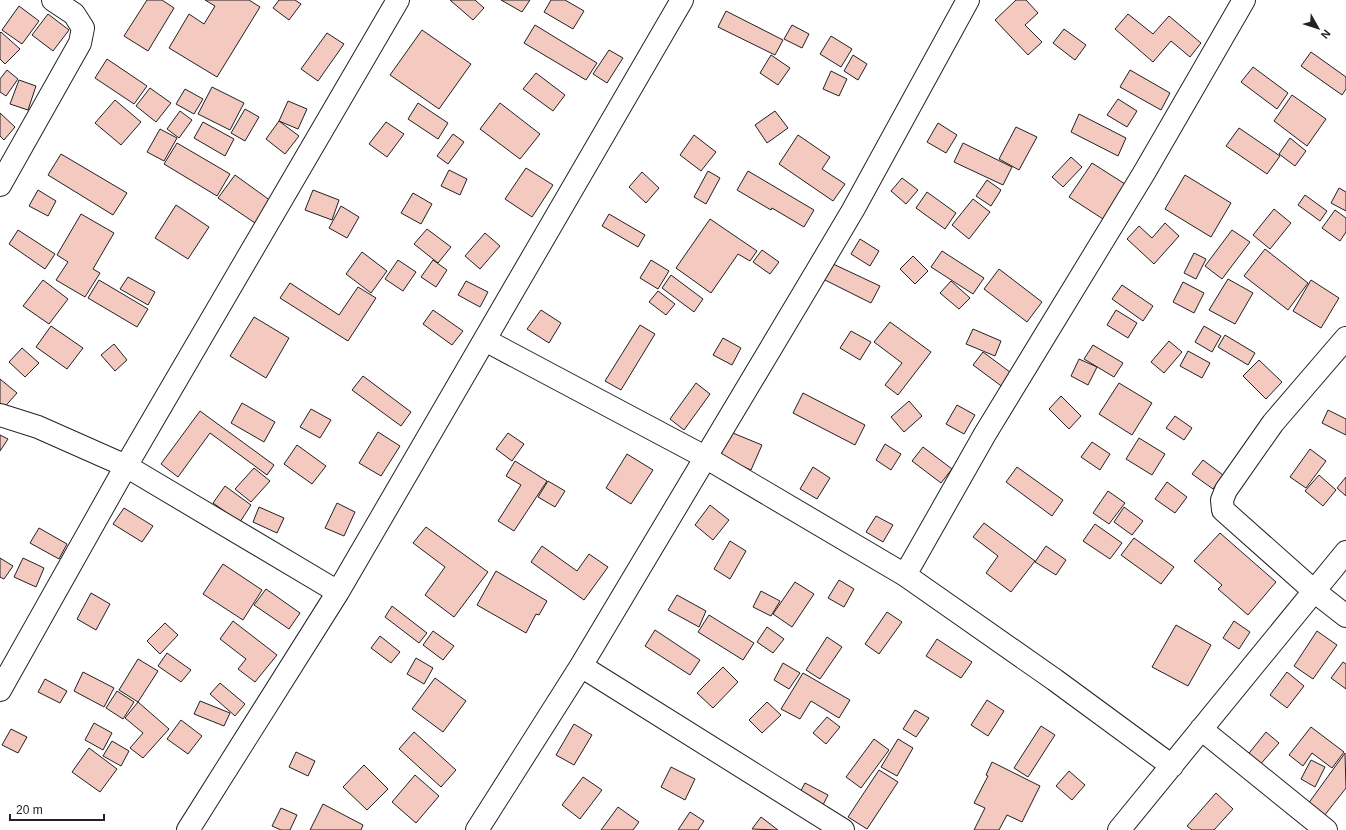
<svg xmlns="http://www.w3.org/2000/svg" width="1346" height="830" font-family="Arial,sans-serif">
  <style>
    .building { fill: #f3c9c0; stroke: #222 }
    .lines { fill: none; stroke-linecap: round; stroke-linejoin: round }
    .minor-casing { stroke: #222; stroke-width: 24 }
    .minor { stroke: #fff; stroke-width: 22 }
  </style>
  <rect width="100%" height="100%" fill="#fff"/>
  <path class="building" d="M147 0H162L174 8 148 51 124 36Z
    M205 0H249L260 7 217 77 169 48 189 14 204 24 215 6Z
    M279 0H295L301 4 289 20 273 8Z
    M450 0H475L484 8 473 20Z
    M501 0H530L522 12Z
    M551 0H565L584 11 573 29 544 12Z
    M1016 0H1026L1038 13 1025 25 1042 42 1028 55 995 20Z
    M19 6 39 21 22 44 2 30Z
    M726 11 783 40 775 55 718 27Z
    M48 14 69 30 53 51 32 35Z
    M1128 14 1153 34 1169 16 1201 43 1190 57 1171 41 1153 62 1115 29Z
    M535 25 597 63 586 80 524 43Z
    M792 25 809 34 802 48 784 39Z
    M1064 29 1086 45 1075 60 1053 43Z
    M422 30 471 64 439 109 390 75Z
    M1 32 20 49 5 64 0 59V33Z
    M327 33 344 44 318 81 301 69Z
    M831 36 852 49 841 67 820 54Z
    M609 50 623 58 607 83 593 74Z
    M1311 52 1346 77V89L1342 95 1301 66Z
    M771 55 790 68 778 85 760 73Z
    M853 55 867 64 858 80 844 71Z
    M107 59 147 86 134 104 95 78Z
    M1253 67 1288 93 1277 109 1241 82Z
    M7 70 18 79 6 96 0 92V79Z
    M1130 70 1170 93 1161 110 1120 87Z
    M831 71 847 79 839 96 823 89Z
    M536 73 565 95 553 111 523 89Z
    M19 80 36 86 28 110 10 104Z
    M212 87 244 103 230 130 198 114Z
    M150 88 171 103 156 122 136 106Z
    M185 89 203 99 194 114 176 104Z
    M1292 95 1326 119 1307 146 1274 121Z
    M1118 99 1137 111 1127 127 1107 115Z
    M115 100 141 122 121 145 95 123Z
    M288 101 307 109 298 129 279 121Z
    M418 103 448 123 438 139 408 119Z
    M500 103 540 134 520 159 480 129Z
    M245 109 259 117 245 141 231 133Z
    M180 111 192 120 179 138 167 129Z
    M775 111 788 128 767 143 755 125Z
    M0 113 15 127 4 140 0 136Z
    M1079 114 1126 138 1118 156 1071 132Z
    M279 121 299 136 285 154 266 139Z
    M203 122 234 139 225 156 194 138Z
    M386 122 404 134 387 157 369 144Z
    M938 123 957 135 946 153 927 142Z
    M1016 127 1037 137 1019 170 999 159Z
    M1239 128 1280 156 1267 174 1226 146Z
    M160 129 177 138 164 161 147 152Z
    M453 134 464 142 448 164 437 156Z
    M694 135 716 152 701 171 680 155Z
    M798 135 830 157 822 169 845 184 833 201 779 164Z
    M1290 138 1306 151 1295 166 1279 154Z
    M177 143 230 174 217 196 164 164Z
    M963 143 1012 167 1003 185 954 162Z
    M61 154 127 193 113 215 48 175Z
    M1071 157 1082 167 1063 187 1052 177Z
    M1092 163 1125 184 1103 219 1069 197Z
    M526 168 553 185 532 217 505 199Z
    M449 170 467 179 460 195 441 186Z
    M708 171 720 178 706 204 694 197Z
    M748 171 814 210 804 227 772 208 771 210 737 190Z
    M642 172 659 188 646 203 629 187Z
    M235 175 271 201 255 223 218 198Z
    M1185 175 1231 203 1211 237 1165 209Z
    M902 178 918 190 906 204 891 191Z
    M987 180 1001 190 991 206 976 196Z
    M1339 188 1346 192V211L1331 203Z
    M38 190 56 201 48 216 29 206Z
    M313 190 339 200 332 220 305 210Z
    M927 192 956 213 945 229 916 208Z
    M413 193 432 204 421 224 401 213Z
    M1305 195 1327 211 1320 221 1298 205Z
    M973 199 990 212 969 239 952 225Z
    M176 205 209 227 188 259 155 238Z
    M341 206 359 217 347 238 329 228Z
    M1274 209 1291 223 1270 249 1253 235Z
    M1335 210 1346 218V232L1340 241 1322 228Z
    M81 214 114 233 93 269 100 273 85 297 56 280 68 262 57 255Z
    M609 214 645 235 638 247 602 226Z
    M710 219 757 251 750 261 738 254 711 293 676 268Z
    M1165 223 1179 236 1154 264 1127 239 1139 226 1152 238Z
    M427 229 451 247 438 263 414 244Z
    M18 230 55 254 45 269 9 244Z
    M1232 230 1250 242 1222 279 1205 266Z
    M485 233 500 246 480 269 465 256Z
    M860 239 879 251 870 266 851 254Z
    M1265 249 1308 283 1288 310 1244 276Z
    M762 250 779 262 770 274 753 262Z
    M942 251 984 278 973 294 931 267Z
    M362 252 387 271 371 293 346 274Z
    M1194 253 1206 259 1196 279 1184 273Z
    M913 256 928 271 915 284 900 269Z
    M398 260 416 272 403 291 385 279Z
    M433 260 447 270 436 287 421 277Z
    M651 260 669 271 658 289 640 278Z
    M831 263 880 286 871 303 823 279Z
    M999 269 1042 302 1027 322 984 289Z
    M671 275 703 299 694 312 662 288Z
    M128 277 155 292 148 305 120 289Z
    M1228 279 1253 293 1235 324 1209 310Z
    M43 280 68 299 49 324 23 306Z
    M99 280 148 309 137 327 88 298Z
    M1311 280 1339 298 1321 328 1293 311Z
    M466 281 488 292 480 307 458 295Z
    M951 281 970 298 959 309 940 293Z
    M1183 282 1204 293 1194 313 1173 302Z
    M290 283 339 315 358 287 376 298 348 341 280 298Z
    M1122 285 1153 306 1143 321 1112 299Z
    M658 291 675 304 666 315 649 302Z
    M433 310 463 331 452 345 423 324Z
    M541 310 561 323 549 343 527 329Z
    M1116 310 1137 323 1128 338 1107 325Z
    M254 317 289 338 266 378 230 356Z
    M890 322 931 352 898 395 885 385 902 363 874 342Z
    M640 325 655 334 621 390 605 381Z
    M51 326 83 348 67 369 36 347Z
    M1204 326 1221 336 1212 352 1195 342Z
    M973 329 1001 341 995 356 966 344Z
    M851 331 871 342 860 360 840 348Z
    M1225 335 1255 353 1248 365 1218 347Z
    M723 338 741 348 732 365 713 355Z
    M1169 341 1182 352 1164 373 1151 362Z
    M114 344 127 360 115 371 101 355Z
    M1093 345 1123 363 1114 377 1084 359Z
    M22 348 39 363 25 377 9 362Z
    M1188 351 1210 363 1202 378 1180 366Z
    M983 352 1018 378 1008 391 973 365Z
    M1079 359 1097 367 1088 385 1071 376Z
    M1259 360 1282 382 1266 399 1243 376Z
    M363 376 411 412 401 426 352 390Z
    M0 379 17 393 1 411H0Z
    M696 383 710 394 684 430 670 419Z
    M1119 383 1152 403 1132 435 1099 414Z
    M803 393 865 425 855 445 793 413Z
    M1061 396 1081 416 1069 429 1049 409Z
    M909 401 922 416 904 432 891 417Z
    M242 403 275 422 264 442 231 423Z
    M957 405 975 415 964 434 946 424Z
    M311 409 331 420 320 438 300 427Z
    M1328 410 1346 419V435L1322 423Z
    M200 411 274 465 267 475 210 433 178 477 161 464Z
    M1175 416 1192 428 1184 440 1166 428Z
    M728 431 762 445 751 470 717 455Z
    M378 432 400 446 381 476 359 463Z
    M508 433 524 444 512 461 496 449Z
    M0 435 8 439 0 451Z
    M1139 438 1165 454 1152 475 1126 459Z
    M1092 442 1110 454 1100 470 1081 457Z
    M885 444 901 454 891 470 876 460Z
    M297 445 326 466 312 484 284 464Z
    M923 447 952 469 941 483 912 461Z
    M1310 449 1326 461 1306 488 1290 477Z
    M627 454 653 470 631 504 606 488Z
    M1203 460 1223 475 1213 489 1192 474Z
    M515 461 547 481 514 531 498 521 521 485 506 476Z
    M813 467 830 478 817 499 800 489Z
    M1017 467 1063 500 1052 516 1006 482Z
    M254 468 270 481 251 502 235 489Z
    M1319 475 1336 490 1323 506 1305 491Z
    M1346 477V496L1337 488Z
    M548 481 565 491 555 507 538 497Z
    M1167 482 1187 497 1175 513 1155 499Z
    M225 486 251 505 240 522 213 503Z
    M1108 491 1125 503 1109 524 1093 513Z
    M337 503 355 512 344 536 325 528Z
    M710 505 729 520 713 540 695 525Z
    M259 507 284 518 277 533 253 522Z
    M1124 507 1143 521 1132 535 1114 522Z
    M124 508 153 526 142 542 113 524Z
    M876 516 893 525 883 542 866 532Z
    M984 523 1035 561 1011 592 986 573 998 556 973 537Z
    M1095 524 1122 543 1110 559 1083 541Z
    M426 527 488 572 454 617 425 595 445 567 413 543Z
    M39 528 67 544 59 559 30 543Z
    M1220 533 1276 582 1248 615 1218 589 1222 585 1194 561Z
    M1134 538 1174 567 1161 584 1121 555Z
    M730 541 746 551 730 579 714 569Z
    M542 546 577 571 589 554 608 567 584 600 531 562Z
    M1046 546 1066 560 1056 575 1035 562Z
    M0 558 13 566 4 579 0 577Z
    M23 558 44 568 36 587 14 577Z
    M223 564 262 590 243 620 203 594Z
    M496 571 547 601 539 615 536 614 526 633 477 605Z
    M839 580 854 589 844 607 828 598Z
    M795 582 814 594 792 627 773 614Z
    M266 589 300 613 289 629 254 605Z
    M761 591 780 601 771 616 753 607Z
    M91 593 110 604 96 630 77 619Z
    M677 595 706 611 699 627 668 610Z
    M392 606 427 633 419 643 385 617Z
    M887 612 902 622 879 654 865 644Z
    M709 615 754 643 743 660 698 632Z
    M233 621 277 655 255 682 238 669 246 659 220 639Z
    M1234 621 1250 632 1239 649 1223 638Z
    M165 623 178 635 160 654 147 641Z
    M1176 625 1211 645 1188 686 1152 667Z
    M767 627 784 639 773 653 757 642Z
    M655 630 700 660 690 675 645 646Z
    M433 631 454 646 443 660 423 645Z
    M1317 631 1337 645 1313 679 1294 666Z
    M380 636 400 652 391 663 371 648Z
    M827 637 842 647 820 679 806 670Z
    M937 639 972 662 961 678 926 656Z
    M167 653 191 670 181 682 158 666Z
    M416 658 433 668 424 684 407 674Z
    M138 659 158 671 138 702 119 690Z
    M1343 662 1346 664V689L1331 678Z
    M783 663 800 673 789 689 774 680Z
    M723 667 738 682 713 708 697 693Z
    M83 672 114 688 104 707 74 691Z
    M1287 672 1304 686 1287 708 1270 695Z
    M803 673 850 700 839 718 811 701 800 719 781 709Z
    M435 678 466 701 443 732 412 709Z
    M45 679 67 691 60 703 38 692Z
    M220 683 245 704 235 716 210 694Z
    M117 691 134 702 123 719 106 708Z
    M987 700 1004 711 988 736 971 725Z
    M200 701 230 713 224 726 194 714Z
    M138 702 169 729 143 758 130 748 143 733 125 718Z
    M767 702 781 715 762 733 749 720Z
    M915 710 929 718 916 737 903 729Z
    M827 717 840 727 826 744 813 733Z
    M181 720 202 736 188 754 167 739Z
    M94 723 112 733 103 750 85 740Z
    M574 724 592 735 574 765 556 755Z
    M1041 726 1055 735 1028 777 1014 768Z
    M1311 727 1344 752 1332 768 1312 753 1303 766 1289 755Z
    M11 729 27 737 18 753 2 745Z
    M414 732 456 770 441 787 399 749Z
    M1266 732 1279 743 1258 767 1246 757Z
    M874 739 889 750 861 788 846 777Z
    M898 739 913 748 897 776 881 767Z
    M112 741 129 751 121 766 103 756Z
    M89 748 117 769 100 792 72 772Z
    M296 752 315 761 308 776 289 767Z
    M1345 753 1346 788 1324 816 1308 804Z
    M1311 760 1325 767 1315 787 1301 779Z
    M992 762 1040 786 1022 822 1007 815 999 830H974L985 808 974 803 988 776 986 775Z
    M364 765 388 789 367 810 343 787Z
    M671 767 695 779 685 800 661 787Z
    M879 770 898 782 867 829 848 817Z
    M1069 771 1085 785 1072 800 1056 786Z
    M415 775 439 796 416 823 392 802Z
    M583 777 602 790 580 819 562 805Z
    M805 783 828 795 819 813 795 802Z
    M1216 793 1233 809 1214 830H1192L1187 826Z
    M323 804 363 825 361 830H310Z
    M618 807 639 822 633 830H601Z
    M281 808 297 815 290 830H281L272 826Z
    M690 812 704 821 698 830H678Z
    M761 817 778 830 752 829Z"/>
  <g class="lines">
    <defs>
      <path id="minor" d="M0 185 80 43 83 28 74 14 53 0
        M1346 338 1273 423 1226 490 1222 500 1223 510 1314 591 1346 616
        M485 340 705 457 905 575 1055 680 1172 766
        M0 415 38 427 126 466 338 592
        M905 575 985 434 1144 173 1244 0
        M581 666 843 830
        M0 690 126 466 398 0
        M1201 729 1326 830
        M188 830 338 592 682 0
        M477 830 581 666 808 286 853 210 968 0
        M1119 830 1346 552"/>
    </defs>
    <use href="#minor" class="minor-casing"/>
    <use href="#minor" class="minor"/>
  </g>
  <g transform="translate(1318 28) rotate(129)" stroke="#ffffff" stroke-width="3" paint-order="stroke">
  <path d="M0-3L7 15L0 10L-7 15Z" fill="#222222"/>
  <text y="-6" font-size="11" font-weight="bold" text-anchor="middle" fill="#222222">N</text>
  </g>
  <path d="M10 814v6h94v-6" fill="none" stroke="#222222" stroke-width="2"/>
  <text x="16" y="814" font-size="12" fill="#222222" stroke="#ffffff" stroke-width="3" paint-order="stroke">20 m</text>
</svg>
